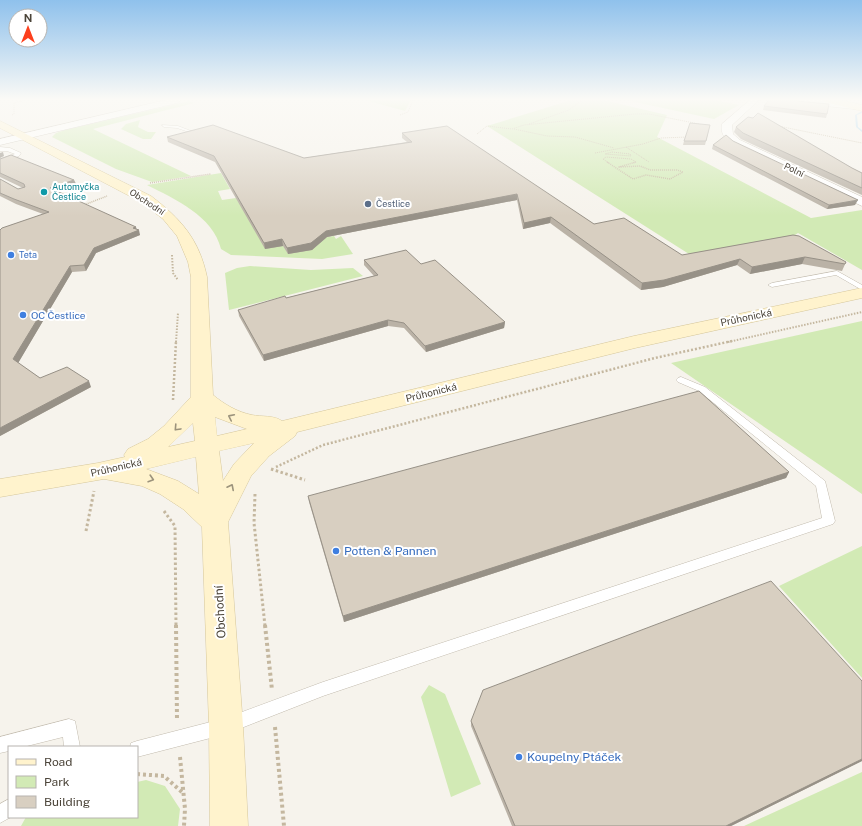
<svg xmlns="http://www.w3.org/2000/svg" width="862" height="826" font-family="'Public Sans',sans-serif">
  <style>
    .green { fill: #d2eab5 }
    .lines { fill: none; stroke-linecap: round; stroke-linejoin: round }
    .stream { fill: #a9d4f2; fill-rule: evenodd }
    .lane-casing { stroke: #c2bbae; stroke-width: 1 }
    .street-casing { stroke: #c2bbae; stroke-width: 1 }
    .secondary-casing { stroke: #d6c79b; stroke-width: 1 }
    .path-far5 { stroke: #c4b79f; stroke-width: 1; stroke-dasharray: 1 1; stroke-linecap: butt }
    .path-far4 { stroke: #c4b79f; stroke-width: 1.5; stroke-dasharray: 1 1; stroke-linecap: butt }
    .path-far3 { stroke: #c4b79f; stroke-width: 2; stroke-dasharray: 1.5 1.5; stroke-linecap: butt }
    .path-far2 { stroke: #c4b79f; stroke-width: 2.5; stroke-dasharray: 2 2; stroke-linecap: butt }
    .path-far1 { stroke: #c4b79f; stroke-width: 3; stroke-dasharray: 2.5 2.5; stroke-linecap: butt }
    .path { stroke: #c4b79f; stroke-width: 4; stroke-dasharray: 3 3; stroke-linecap: butt }
    .lane { fill: #fff; fill-rule: evenodd }
    .street { fill: #fff; fill-rule: evenodd }
    .secondary { fill: #fff3cd; fill-rule: evenodd }
    .wall { fill: #bab2a6 }
    .shaded-wall { fill: #979187 }
    .building { fill: #d8cfc1; stroke: #979187 }
    .oneway { stroke: #9c937c }
    .culture-dot { fill: #0f9aa8; stroke: #fff; stroke-width: 1.5 }
    .service-dot { fill: #5c6f8a; stroke: #fff; stroke-width: 1.5 }
    .shop-dot { fill: #3f7fe0; stroke: #fff; stroke-width: 1.5 }
    .labels { text-anchor: middle; stroke-width: 4; stroke-linejoin: round; paint-order: stroke }
    .far-street-label { font-size: 9px; fill: #4b4439; stroke: #fff }
    .far-culture-label { font-size: 9px; fill: #0d838f; stroke: #fff; text-anchor: start }
    .far-service-label { font-size: 9px; fill: #4e5e75; stroke: #fff; text-anchor: start }
    .far-shop-label { font-size: 9px; fill: #366cbe; stroke: #fff; text-anchor: start }
    .shop-label { font-size: 10px; fill: #366cbe; stroke: #fff; text-anchor: start }
    .street-label { font-size: 10px; fill: #4b4439; stroke: #fff }
    .near-shop-label { font-size: 12px; fill: #366cbe; stroke: #fff; text-anchor: start }
    .near-street-label { font-size: 12px; fill: #4b4439; stroke: #fff }
  </style>
  <rect width="100%" height="100%" fill="#f6f3ec"/>
  <path class="green" d="M365 100H411L405 111Z
    M571 100H603L667 115 657 137 811 218 862 210V270L798 233 795 235 689 254 487 126Z
    M626 100H715L739 105 714 119Z
    M189 101 194 103 93 129 191 176 152 182 116 169 52 137 56 133 65 130Z
    M140 120 138 127 148 132H156L151 139H143L121 129 126 124Z
    M221 173 230 189 218 191 222 200 236 198 283 246 289 254 320 238 334 236 336 239 341 236 353 254 322 259 231 255 221 249C213 216 175 199 147 185Z
    M250 266 311 270 353 268 363 276 229 310 225 273 237 268Z
    M862 321V494L671 363Z
    M862 546V678L779 586Z
    M429 685 445 694 481 784 451 797 421 697Z
    M862 772V826H744Z
    M146 780 165 786 180 809 178 826H21L26 817H137V782Z"/>
  <g class="lines">
    <path class="stream" d="M862 111V113L857 115 858 127 862 130V132L856 127 855 115Z"/>
    <defs>
      <path id="lane" d="M162 125 178 126 191 131 189 132 177 128 164 127Z
        M0 147 10 148 21 153 19 156 0 163V159L15 154 7 151H0Z
        M837 271 862 285V290L836 275 772 287 768 285 772 283Z
        M681 377 705 387 825 481 835 521 833 524 323 696 226 734 137 757V747H130L131 743 137 741 226 718 323 682 822 518 816 486 699 391 678 382 676 380 678 378Z
        M69 719 75 721 80 747H64L63 737 23 747H9V751L0 753V737Z
        M9 799V817H11L0 823V804Z"/>
      <path id="street" d="M166 100H181L177 103 0 145V139Z
        M750 100H759L732 125 733 134 740 140 862 197V206L732 144C725 138 720 134 722 124Z
        M792 100H821L854 103 858 106 854 109 796 103Z"/>
      <path id="secondary" d="M823 100H840L862 105V111L825 102Z
        M0 121 151 196C181 219 199 239 207 277L213 395C224 404 237 412 252 415 261 417 274 415 282 421L634 336 862 288V298L635 348 297 432 295 436 269 456 251 476 228 522 243 726 248 826H210L209 726 202 527 183 509 160 494 142 486 104 479 0 497V479L98 463 125 457 124 455 128 449 148 439 164 426 191 397V277L188 262 177 236 163 219 141 202 0 128ZM215 417 247 429 217 436ZM193 423 195 441 168 447ZM254 443 234 464 223 481 219 451ZM196 457 199 494 178 481 146 469Z"/>
    </defs>
    <use href="#lane" class="lane-casing"/>
    <use href="#street" class="street-casing"/>
    <use href="#secondary" class="secondary-casing"/>
    <path class="path-far5" d="M12 115 14 114V103L26 100
      M400 115 408 112 413 100
      M529 124 569 110 582 100
      M778 126 862 143
      M514 129 547 136 575 137 614 148
      M477 134 487 126 512 129 524 125 635 114H649L699 124
      M626 147 649 162
      M612 152 630 154 631 156 605 154Z
      M595 153 643 144 661 138 688 137
      M609 163 603 159 606 157 631 159 636 162 632 163"/>
    <path class="path-far4" d="M607 162 633 179 646 175 670 179 683 172 677 170H650L640 166 619 167 636 162
      M150 183 211 174
      M84 205 107 196"/>
    <path class="path-far3" d="M172 255 173 273 178 280
      M176 342 178 313
      M728 342 862 312"/>
    <path class="path-far2" d="M173 400 176 341
      M276 467 323 445 655 358 732 341"/>
    <path class="path-far1" d="M271 469 305 480
      M255 494 254 523 265 626
      M164 511 175 526 176 626
      M86 531 94 491"/>
    <path class="path" d="M176 625 177 720
      M265 625 272 690
      M275 727 284 826
      M180 757 185 809 184 826
      M137 774 164 776 183 793"/>
    <use href="#lane" class="lane"/>
    <use href="#street" class="street"/>
    <use href="#secondary" class="secondary"/>
  </g>
  <path class="wall" d="M797 101 827 114 826 118 763 110 764 106Z
    M710 125 705 145H683L684 141Z
    M736 127 852 168 862 173V195L741 139 734 132Z
    M402 133 594 224 682 255 793 235 846 262 842 271 802 264 750 274 737 265 663 287 641 290 550 223 523 229 517 200 327 237 312 250 288 254 283 246 265 249 215 162 168 142 167 137 304 158 407 142 402 138Z
    M733 141 855 205 827 209 712 149 713 145Z
    M0 159 74 180 76 184 56 191 137 230 140 235 96 253 86 271 72 272 18 363 40 378 91 387 0 436 43 214 16 204 0 196V179L18 189 23 188 0 177Z
    M364 260 421 264 505 322 504 328 426 352 404 328 388 326 264 361 239 316 238 310 374 276 364 265Z
    M789 472 786 478 344 622 309 502 308 496Z
    M471 721 862 761 731 826H512L471 726Z"/>
  <path class="shaded-wall" d="M3 152 4 156 0 158V153Z
    M74 180 76 184 51 192 50 188Z
    M517 194V200L327 237 312 250 288 254 287 248 326 231Z
    M858 200 855 205 827 209 829 205Z
    M551 217 550 223 523 229 524 223Z
    M136 227 137 231 139 230 140 235 96 253 86 271 84 265 94 248Z
    M282 239 283 246 265 249 264 243Z
    M805 257 802 264 750 274 752 267Z
    M740 259 737 265 663 287 641 290 642 283Z
    M70 266 72 272 17 365 13 359Z
    M388 320V326L264 361 263 355Z
    M505 322 504 328 426 352 425 346Z
    M89 381 91 387 0 436V428Z
    M789 472 786 478 344 622 343 616Z
    M862 759V761L731 826H726Z"/>
  <path class="building" d="M769 100H796L797 101 829 104 827 114 764 106Z
    M758 113 852 168 862 173V188L743 133 736 127 748 117 753 118Z
    M690 123 710 125 706 141H684Z
    M213 125 304 158 412 142 402 133 447 126 594 224 624 218 682 255 793 235 799 236 846 262 845 264 805 257 752 267 740 259 664 280 642 283 551 217 524 223 517 194 326 231 311 243 287 248 282 239 264 243 214 156 167 137Z
    M726 135 733 141 858 200 829 205 713 145Z
    M11 155 74 180 50 188 136 227 133 228 139 230 94 248 84 265 70 266 13 359 40 378 67 367 89 381 0 428V230L2 228 49 212 14 199 0 193V179L18 189 25 187 24 184 0 173V159Z
    M406 250 421 264 435 260 505 322 425 346 404 323 388 320 263 355 238 310 285 296 286 298 378 275 364 260Z
    M699 391 789 472 343 616 308 496Z
    M771 581 862 681V759L726 826H515L471 721 483 690Z"/>
  <defs><path id="oneway-chevron" d="M-2-3.5L2.5 0L-2 3.5" fill="none" stroke-width="1.6" stroke-linecap="round" stroke-linejoin="round"/></defs>
  <g class="oneway">
    <use href="#oneway-chevron" transform="translate(231 417) rotate(-154)"/>
    <use href="#oneway-chevron" transform="translate(177 428) rotate(133)"/>
    <use href="#oneway-chevron" transform="translate(151 479) rotate(17)"/>
    <use href="#oneway-chevron" transform="translate(231 487) rotate(-63)"/>
  </g>
  <linearGradient id="sky" x2="0" y2="1"><stop stop-color="#8fc1ec"/><stop offset="0.46" stop-color="#fbfaf6"/><stop offset="1" stop-color="#fbfaf6" stop-opacity="0"/></linearGradient>
  <rect width="862" height="216" fill="url(#sky)"/>
  <circle class="culture-dot" cx="44" cy="192" r="4"/>
  <circle class="service-dot" cx="368" cy="204" r="4"/>
  <g class="shop-dot">
    <circle cx="11" cy="255" r="4"/>
    <circle cx="23" cy="315" r="4"/>
    <circle cx="336" cy="551" r="4"/>
    <circle cx="519" cy="757" r="4"/>
  </g>
  <g class="labels">
    <g class="far-street-label">
      <text transform="translate(794 170) rotate(26)" y="3">Polní</text>
      <text transform="translate(147 202) rotate(33)" y="3">Obchodní</text>
    </g>
    <g class="far-culture-label">
      <text x="52" y="190">Automyčka<tspan x="52" dy="10">Čestlice</tspan></text>
    </g>
    <g class="far-service-label">
      <text x="376" y="207">Čestlice</text>
    </g>
    <g class="far-shop-label">
      <text x="19" y="258">Teta</text>
    </g>
    <g class="shop-label">
      <text x="31" y="319">OC Čestlice</text>
    </g>
    <g class="street-label">
      <text transform="translate(746 317) rotate(-12)" y="4">Průhonická</text>
      <text transform="translate(431 392) rotate(-14)" y="4">Průhonická</text>
      <text transform="translate(116 467) rotate(-13)" y="4">Průhonická</text>
    </g>
    <g class="near-shop-label">
      <text x="344" y="555">Potten &amp; Pannen</text>
      <text x="527" y="761">Koupelny Ptáček</text>
    </g>
    <g class="near-street-label">
      <text transform="translate(220 612) rotate(-93)" y="4">Obchodní</text>
    </g>
  </g>
  <rect x="8" y="746" width="130" height="72" fill="#ffffff" stroke="#b7b4b0"/>
  <rect x="16" y="759" width="20" height="6" fill="#fff3cd" stroke="#b7b4b0"/>
  <text x="44" y="766" font-size="12" fill="#4b4439">Road</text>
  <rect x="16" y="776" width="20" height="12" fill="#d2eab5" stroke="#b7b4b0"/>
  <text x="44" y="786" font-size="12" fill="#4b4439">Park</text>
  <rect x="16" y="796" width="20" height="12" fill="#d8cfc1" stroke="#b7b4b0"/>
  <text x="44" y="806" font-size="12" fill="#4b4439">Building</text>
  <g transform="translate(28 28)"><circle r="19" fill="#ffffff" stroke="#b7b4b0"/>
  <path d="M0-3L7 15L0 10L-7 15Z" fill="#fc3f1d"/>
  <text y="-6" font-size="11" font-weight="bold" text-anchor="middle" fill="#4b4439">N</text>
  </g>
</svg>
